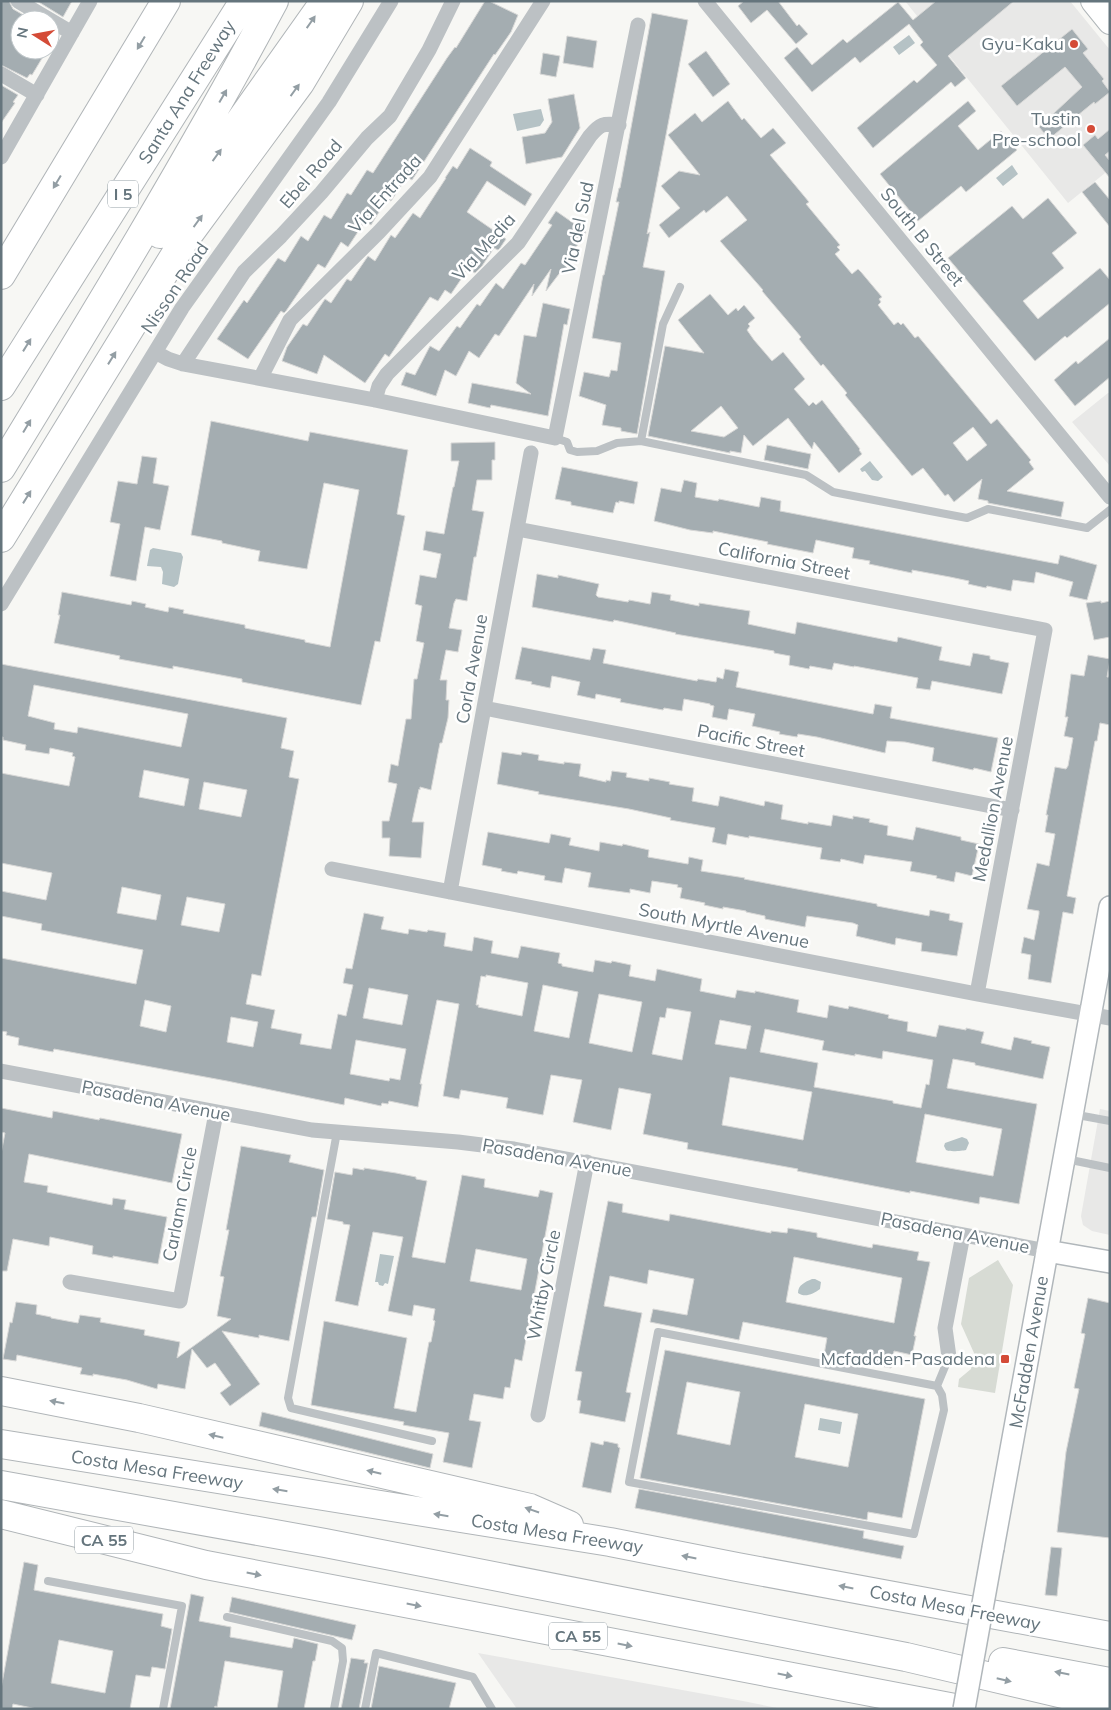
<svg xmlns="http://www.w3.org/2000/svg" width="1111" height="1710" font-family="Mulish,sans-serif">
  <style>
    .built { fill: #e8e8e7 }
    .green { fill: #d7dbd4 }
    .water { fill: #b5c2c5 }
    .building { fill: #a4adb1; stroke: #d8d8d7; fill-rule: evenodd }
    .lines { fill: none; stroke-linecap: round; stroke-linejoin: round }
    .secondary-casing { stroke: #b1b7bb; stroke-width: 24 }
    .primary-casing { stroke: #b0b6b9; stroke-width: 26 }
    .motorway-casing { stroke: #b0b5b8; stroke-width: 30 }
    .service { stroke: #bcc1c4; stroke-width: 8 }
    .minor { stroke: #bcc1c4; stroke-width: 15 }
    .secondary { stroke: #fff; stroke-width: 21 }
    .primary { stroke: #fff; stroke-width: 24 }
    .motorway { stroke: #fff; stroke-width: 28 }
    .secondary-bridge-casing { stroke: #b1b7bb; stroke-width: 24; stroke-linecap: butt }
    .secondary-bridge { stroke: #fff; stroke-width: 21 }
    .oneway { fill: #939ea4 }
    .poi-dot { fill: #d44b37; stroke: #fff; stroke-width: 2 }
    .labels { text-anchor: middle; stroke-width: 5; stroke-linejoin: round; paint-order: stroke }
    .shield { fill: #fff; stroke: #939ea4; stroke-width: 1 }
    .shield-label { font-size: 16px; font-weight: bold; fill: #65757d }
    .poi-label { font-size: 18px; fill: #65757d; stroke: #fff; text-anchor: end }
    .street-label { font-size: 18px; fill: #65757d; stroke: #fff }
  </style>
  <rect width="100%" height="100%" fill="#f7f7f4"/>
  <path class="built" d="M905 1H1070L1110 50V169L1068 203Z
    M1108 393H1110V466L1072 422Z
    M1100 1109 1110 1111V1235L1092 1231 1083 1225 1081 1216Z
    M478 1653 743 1701 782 1709H517Z"/>
  <path class="green" d="M998 1260 1013 1285 995 1393 958 1387 959 1379 971 1369 974 1353 961 1324 969 1278Z"/>
  <path class="water" d="M909 35 915 43 899 55 893 47Z
    M541 109 544 120 540 126 517 131 513 114Z
    M1012 165 1018 174 1003 186 996 178Z
    M870 461 883 477 878 481 872 480 865 471 862 472 860 469Z
    M153 548 181 553 183 557 178 584 174 587 162 584 163 572 161 567 147 566 150 550Z
    M962 1137 967 1139 969 1143 966 1150C962 1151 949 1152 946 1150L944 1146 945 1143Z
    M380 1254 394 1256 388 1284 385 1283 383 1286 379 1285 378 1282H375Z
    M812 1279H815L821 1282 820 1289C813 1294 805 1298 798 1293 798 1285 805 1282 812 1279Z
    M820 1418 842 1422 840 1434 818 1430Z"/>
  <path class="building" d="M1 1H9L13 9 32 20H20V50H47L32 75 30 74 27 78 1 65Z
    M37 1H72L63 17Z
    M485 1H489L518 15 511 32 495 55 494 54 412 180 407 177 391 201 387 199 371 225 365 221 348 247 341 242 325 268 318 264 286 311 284 313 281 311 248 359 217 339 244 300 247 303 278 258 285 262 301 236 308 241 324 215 331 219 347 193 351 195 367 170 373 173 447 58 455 47 456 48Z
    M744 1H778L797 26 799 24 808 34 796 44 767 10 751 23 738 6Z
    M936 1H1014L948 56 966 78 955 87 951 82 873 148 857 128 914 80 917 83 937 65 920 45 923 42 909 24 860 63 855 57 812 92 784 58 797 47 812 65 843 39 847 43 898 2 913 20Z
    M652 13 688 20 647 234 650 232 643 267 665 271 637 434 621 431V428L602 425 606 405 579 396 584 372 609 377 611 370 617 371 621 343 592 338 603 275H604L619 202H616L619 188H620Z
    M1072 29 1088 49 1083 53 1104 79 1102 81 1110 92 1095 104 1094 102 1049 139 1039 127 1082 87 1065 67 1017 106 1001 86Z
    M567 36 597 41 593 68 563 63Z
    M706 51 730 84 713 97 688 64Z
    M543 53 560 56 556 77 540 74Z
    M1 85 18 95 13 102 15 103 1 123Z
    M574 94 580 128 562 157 526 164 522 137 545 133 552 122 548 99Z
    M728 101 742 120 744 118 761 138 773 128 786 143 770 155 809 202 806 204 840 245 837 247 840 250 835 254 852 274 858 269 861 272 882 297 879 299 881 302 878 305 894 325 898 322 901 325 903 323 915 338 918 336 991 424 997 419 1031 460 1029 462 1034 469 1007 491 1064 502 1061 517 988 503V501L978 499 982 479 954 502 948 494 945 496 923 468 912 476 845 395 847 393 823 364 821 366 799 339 801 337 762 291 763 290 720 241 747 220 727 196 706 213 704 210 669 238 659 225 680 208 661 186 679 171 700 175 668 135 695 113 702 122ZM973 427 987 445 967 461 953 443Z
    M968 101 976 111 958 126 978 150 1001 131 1017 150 966 192 961 186 918 221 880 174Z
    M1110 129V151L1105 155 1110 161V178L1083 145 1095 135 1098 139Z
    M470 148 492 162 490 166 532 194 525 206 487 181 467 212 506 239 500 248 498 250 494 248 482 266 475 273 468 269 451 294 445 290 438 301 430 297 389 357 385 354 365 383 324 355 317 374 282 361 287 347 303 324 307 326 325 299 331 303 347 279 351 281 368 256 375 261 391 235 395 238 413 213 420 218 446 178H445L453 166 457 169Z
    M1095 182 1110 200V227L1082 192Z
    M1048 198 1077 233 1052 253 1064 268 1023 301 1038 319 1100 268 1110 280V303L1067 338 1065 336 1035 361 948 258 1012 206 1023 219Z
    M556 211 586 232 569 258 573 260 565 272 562 270 546 291 551 269 532 296 534 284 499 336 495 334 479 358 469 351 456 376 445 370 436 396 401 385 406 372 415 375 430 346 439 351 457 326 460 328 477 304 480 306 496 283 503 289 521 263 525 265 552 225 548 223Z
    M710 294 728 315 736 308 738 311 744 305 755 318 748 324 750 326 747 330 754 340 772 361 783 352 805 379 794 389 809 406 813 402 816 405 822 400 860 449 859 450 862 454 839 473 814 442 812 449 788 418 753 446 744 435 741 453 730 451V453L648 436 665 346 704 353 678 320ZM721 406 738 428 724 437 691 431Z
    M543 303 570 309 567 325 564 324 548 416 491 405 490 408 468 403 472 383 531 394 516 383 524 335 536 337Z
    M1110 338V377L1075 406 1054 380 1076 361 1078 364Z
    M211 421 308 441 310 432 408 450 397 514 405 516 380 642 375 641 361 705 242 682V679L173 666V669L119 659 120 656 54 643 60 615H58L62 592 131 605 132 601 146 604 145 607 168 612 169 607 184 610 183 613 245 625V628L305 640V642L330 647 359 490 324 483 307 569 258 561 260 551 222 543V541L191 535Z
    M495 442V460H492V480H477L472 510 484 512 476 557H474L467 601 456 599 454 603 449 628 462 630 458 652 446 650 440 680H447L446 700H449L448 718 442 743H440L431 790 420 787V790L419 789 412 822H424L421 858 389 856 390 838H382V821H389L397 784 388 782 391 764 398 766 406 719H411L414 679H417L424 643 416 641 422 606 415 604 420 575 436 578 441 554 423 550 426 531 444 534 453 487H454L459 461H451V443Z
    M767 445 811 454 808 469 764 460Z
    M142 456 157 458 153 483 169 486 160 530 145 527 136 581 110 576 120 524 110 522 118 481 137 484Z
    M562 467 638 482 634 504 619 501V503L616 502 613 513 571 505V502L555 499Z
    M684 480 697 483 695 497 718 501 719 499 759 507 761 497 781 501 780 511 1058 564 1060 555 1097 565 1087 600 1069 596 1073 582 1036 572 1034 583 1013 580 1011 591 987 586 986 588 968 584 969 581 950 577 912 570V573L869 564 870 561 852 558 854 548 816 540 813 553 767 544 768 542 713 531V533L690 530 654 521 661 488 681 492Z
    M537 574 558 578V575L599 584 596 595 598 597 628 602 629 600 650 604 652 592 671 595 670 600 699 606V603L750 611 748 624 795 634 797 622 897 642 898 637 942 647 939 660 970 666 973 653 990 656V659L1009 663 1006 677 1002 694 932 681 930 690 916 688 918 678 854 666V667L834 663 832 670 810 666 809 669 789 665 790 656 774 653V651L675 634 676 633 614 620 613 622 532 607Z
    M1101 601V603L1110 601V637L1094 640 1086 603Z
    M522 647 590 660 593 648 606 650 603 663 697 681 698 679 716 682 717 677 723 679 725 669 739 672 736 687 873 714 875 704 892 707 890 718 998 738 991 772 974 768 973 770 932 761 934 748 905 742 887 741 885 753 817 737 798 734 797 737 779 734 780 732 752 726 755 714 729 709 727 720 712 717 714 706 710 705V704L684 699 682 711 664 708 663 710 620 702 621 699 596 694 595 699 577 695 580 682 576 681 552 676 550 688 531 684 532 682 515 679Z
    M1088 655 1110 659 1107 677H1110V725L1100 723 1097 741H1095L1067 896 1076 898 1073 914 1063 912 1051 983 1028 979 1031 955 1021 953 1024 937 1034 940 1039 914V911L1027 909 1037 863 1049 866 1055 834 1045 832 1048 815H1046L1055 767 1066 769 1068 766 1073 738 1064 736 1068 717H1065L1071 674 1084 676Z
    M1 664 287 718 281 748 294 751 289 777 299 779 261 976 252 974 246 1004 275 1010 271 1028 302 1034 300 1044 331 1049 338 1014 346 1016 353 985 343 983 346 968 352 969 364 913 384 917 381 929 408 934 409 929 427 932 428 930 446 933 444 946 472 951 474 937 493 941 491 953 518 958 521 946 560 953 558 963 562 964V966L593 972 595 960 611 963 612 961 631 965 629 976 655 981 657 969 702 979 700 991 735 998 737 990 755 993V991L799 1000 797 1012 827 1018 829 1005 848 1009 849 1006 889 1015 888 1018 908 1022 907 1031 936 1037 939 1025 966 1030V1028L984 1032 981 1043 1011 1050 1014 1037 1032 1041 1031 1043 1050 1047 1043 1079 975 1065V1063L953 1059 947 1088 1037 1104 1019 1204 980 1197 979 1204 910 1191V1193L797 1171 798 1169 687 1149 688 1143 643 1134 651 1094 619 1088 611 1130 573 1122 582 1080 551 1075 543 1115 506 1108 508 1098 461 1090 459 1099 443 1096 459 1004 437 1000 420 1084H422L418 1107 389 1101 388 1104 382 1103 381 1106 345 1098 344 1105 227 1081 54 1049 53 1052 18 1045 19 1038 6 1035 7 1032 1 1031V958L136 984 143 950 41 930 42 924 1 916V891L46 900 52 873 1 863V773L69 786 75 757 72 756 73 753 50 748 49 754 25 750 26 745 3 740V737H1ZM34 685 188 714 181 747 78 727 77 733 54 729 55 723 28 716ZM144 770 189 779 184 806 139 797ZM204 782 247 790 241 817 199 809ZM122 887 161 895 156 920 117 913ZM187 897 225 904 219 932 181 925ZM486 975 528 983 522 1016 478 1007 479 1005H476L481 976 486 977ZM543 985 578 992 569 1038 534 1031ZM369 988 408 995 402 1025 363 1018ZM599 994 642 1002 632 1052 589 1043ZM145 1000 171 1006 166 1032 140 1026ZM667 1008 691 1012 682 1060 652 1054 660 1017 665 1018ZM231 1017 258 1022 253 1047 227 1042ZM720 1020 751 1026 746 1049 715 1044ZM765 1029 824 1041 822 1050 855 1056V1054L882 1059 883 1051 933 1060 929 1085 926 1084 921 1108 893 1103V1101L814 1087 818 1063 760 1052ZM356 1040 406 1049 400 1080 390 1078 389 1081 350 1074ZM730 1077 812 1092 803 1140 722 1125ZM925 1114 1002 1129 993 1176 916 1162Z
    M502 752 521 755 522 752 539 755 538 760 564 764V762L581 764 579 776 606 782V780L610 781 612 771 627 773 626 777 649 781V778L670 782 669 784 694 788 692 801 718 806 720 796 764 806 765 801 783 805 781 819 808 824V822L831 826 833 815 853 819V816L870 819 869 822 888 826 887 835 913 840 916 827 961 837V840L979 844 972 876 956 872 954 882 936 878 937 876 910 871 912 862 865 855 863 864 841 859 840 862 820 859 822 848 749 836V838L728 834 726 845 712 842 715 828 670 820 671 818 629 809 538 794 539 792 497 784Z
    M488 832 549 843 551 834 571 838 569 845 599 851 600 842 622 846 623 844 649 850 648 857 688 864 689 857 703 860 701 871 745 878 744 879 877 904V906L929 916 930 910 950 914 949 920 963 923 957 956 921 951 922 943 896 938 895 945 856 936 858 925 853 923 807 916 805 927 765 919V916L746 912V911L723 907V909L704 905 705 903 680 898 682 888 677 887 678 885 652 881 650 893 630 889V893L588 887 591 873 565 868 562 883 544 880 545 876 518 871 517 874 501 871 502 869 482 865Z
    M1 1108 52 1118 53 1111 99 1120 100 1118 182 1134 172 1183 29 1154 24 1182 48 1186 47 1192 112 1205 113 1198 126 1200 124 1209 167 1217 158 1264 113 1256V1258L92 1254 93 1246 50 1237 49 1246 13 1239 7 1271H1V1154L5 1133 1 1132Z
    M241 1146 291 1155 289 1162 324 1170 316 1217H312L289 1341 259 1335V1338L222 1331 260 1384 230 1406 220 1393 231 1385 215 1363 207 1368 192 1349 185 1389 158 1384 157 1389 127 1380 93 1374V1376L80 1374 82 1368 17 1355 16 1361 3 1359 10 1322 12 1323 16 1302 37 1305 36 1314 51 1317V1318L78 1323 80 1315 101 1318 100 1322 145 1330 144 1335 180 1342 177 1358 231 1319 217 1316 224 1277 220 1276 229 1230H226Z
    M353 1168 364 1170V1168L396 1173 416 1177V1179L427 1181 412 1257 445 1263 462 1175 485 1179 484 1187 538 1197 540 1190 553 1193 522 1361 515 1359 510 1388 505 1387 503 1399 474 1394 469 1420 481 1422 472 1468 443 1462 449 1433 403 1425 404 1422 311 1405 324 1321 407 1338 394 1408 416 1412 429 1342H431L435 1321 433 1320 435 1309 414 1305 412 1316 388 1311 403 1237 373 1232 358 1306 335 1301 350 1225 343 1224V1222L327 1219 335 1172 352 1175ZM476 1249 527 1259 521 1290 470 1281Z
    M608 1201 623 1204 622 1212 669 1221 670 1214 771 1233V1231L787 1233 788 1228 817 1233V1237L872 1248 873 1244 919 1252 917 1260 930 1262 914 1336H916L912 1355 894 1351 891 1368 824 1355 827 1338 743 1322 739 1340 650 1322 653 1309 687 1315 694 1279 649 1270 647 1284 610 1276 604 1306 642 1313 626 1392 631 1393 625 1422 579 1413 581 1401 577 1400 582 1372 575 1371ZM794 1257 902 1278 894 1323 786 1302Z
    M1088 1298 1110 1303V1538L1057 1532 1066 1452 1079 1389 1074 1388 1085 1334 1081 1333Z
    M665 1350 925 1399 902 1518 868 1512 867 1520 640 1478ZM687 1382 740 1392 730 1445 677 1434ZM805 1404 858 1414 848 1467 795 1457Z
    M262 1412 433 1454 430 1468 259 1426Z
    M604 1441 618 1444V1447L620 1448 611 1493 582 1487 591 1442 603 1445Z
    M639 1489 864 1531 863 1538 904 1546 901 1559 635 1508Z
    M1051 1547 1062 1548 1057 1596 1045 1595Z
    M24 1562 38 1565 34 1590 163 1614 161 1626 172 1629 165 1669 152 1667 150 1677 136 1675 130 1709H37L13 1704 12 1709H1V1689ZM59 1640 113 1651 105 1693 51 1683Z
    M191 1594 204 1597 199 1621 231 1627 230 1637 292 1648 294 1638 318 1644 315 1661H313L304 1709H277L283 1671 225 1661 217 1707 215 1706 214 1709H170Z
    M232 1597 356 1625 352 1640 229 1612Z
    M351 1658 365 1660 364 1663H368L359 1709H341Z
    M379 1666 456 1683 449 1709H371Z"/>
  <g class="lines">
    <defs>
      <path id="secondary" d="M1047 1251 1110 1262
        M993 1548 1110 907"/>
      <path id="primary" d="M1093 1 1110 22"/>
      <path id="motorway" d="M160 234 325 1
        M1 275 166 1
        M1 386 244 1
        M1 468C95 314 189 160 274 1
        M1 538 183 242 300 83 349 1
        M1 1391 139 1418 530 1508 569 1525
        M1 1444 610 1542 737 1567 1110 1636
        M1 1485 325 1543 906 1657 1110 1705
        M1 1514 206 1565 960 1709
        M1003 1662 1110 1682"/>
    </defs>
    <use href="#secondary" class="secondary-casing"/>
    <use href="#primary" class="primary-casing"/>
    <use href="#motorway" class="motorway-casing"/>
    <path class="service" d="M680 287 663 324 641 441 806 475 833 492 925 510 967 518 988 509 1087 528 1110 510
      M555 438 567 442 570 450 577 452 597 451 617 443 641 441
      M1072 1114 1110 1121
      M337 1132 288 1398 291 1408 432 1441
      M1066 1159 1110 1168
      M937 1386 658 1332 629 1482 914 1534 944 1410 942 1395 937 1386 949 1357
      M48 1581 182 1606 163 1709
      M227 1617 332 1641 342 1648 343 1661 334 1709
      M365 1709 376 1653 473 1677 492 1709"/>
    <path class="minor" d="M18 1 72 33
      M705 1 1110 497
      M1 74 37 95
      M1 157 90 1
      M155 352 168 359 183 364 375 400 555 438 638 25
      M183 364 244 272 281 236 321 193 367 138 390 116 429 50 453 1
      M261 377 290 320 379 232 430 177 543 1
      M375 400 379 386 387 374 518 243 590 136C600 124 603 123 619 125
      M517 529 1045 630 977 994
      M1 604 182 308 329 102 391 1
      M484 708 1012 810
      M332 869 977 994 1110 1018
      M450 892 531 453
      M1 1071 312 1130 458 1142 514 1149 1047 1251
      M70 1282 180 1301 216 1113
      M949 1357 945 1328 963 1235
      M538 1415 587 1162"/>
    <use href="#secondary" class="secondary"/>
    <use href="#primary" class="primary"/>
    <use href="#motorway" class="motorway"/>
    <defs>
      <path id="secondary-bridge" d="M964 1709 993 1548"/>
    </defs>
    <use href="#secondary-bridge" class="secondary-bridge-casing"/>
    <use href="#secondary-bridge" class="secondary-bridge"/>
  </g>
  <defs><path id="oneway-solid" d="M-6-.8H1V-3.2L6.5 0L1 3.2V.8H-6Z" transform="scale(1.25)"/></defs>
  <g class="oneway">
    <use href="#oneway-solid" transform="translate(311 22) rotate(-55)"/>
    <use href="#oneway-solid" transform="translate(141 43) rotate(121)"/>
    <use href="#oneway-solid" transform="translate(295 90) rotate(-54)"/>
    <use href="#oneway-solid" transform="translate(223 96) rotate(-60)"/>
    <use href="#oneway-solid" transform="translate(217 155) rotate(-54)"/>
    <use href="#oneway-solid" transform="translate(57 182) rotate(121)"/>
    <use href="#oneway-solid" transform="translate(198 221) rotate(-54)"/>
    <use href="#oneway-solid" transform="translate(27 345) rotate(-58)"/>
    <use href="#oneway-solid" transform="translate(112 358) rotate(-58)"/>
    <use href="#oneway-solid" transform="translate(27 426) rotate(-59)"/>
    <use href="#oneway-solid" transform="translate(27 497) rotate(-58)"/>
    <use href="#oneway-solid" transform="translate(57 1402) rotate(-169)"/>
    <use href="#oneway-solid" transform="translate(216 1436) rotate(-167)"/>
    <use href="#oneway-solid" transform="translate(374 1472) rotate(-167)"/>
    <use href="#oneway-solid" transform="translate(280 1490) rotate(-171)"/>
    <use href="#oneway-solid" transform="translate(532 1510) rotate(-161)"/>
    <use href="#oneway-solid" transform="translate(441 1515) rotate(-171)"/>
    <use href="#oneway-solid" transform="translate(689 1557) rotate(-169)"/>
    <use href="#oneway-solid" transform="translate(254 1574) rotate(11)"/>
    <use href="#oneway-solid" transform="translate(846 1587) rotate(-169)"/>
    <use href="#oneway-solid" transform="translate(414 1605) rotate(11)"/>
    <use href="#oneway-solid" transform="translate(625 1645) rotate(11)"/>
    <use href="#oneway-solid" transform="translate(1062 1673) rotate(-169)"/>
    <use href="#oneway-solid" transform="translate(785 1675) rotate(11)"/>
    <use href="#oneway-solid" transform="translate(1004 1680) rotate(13)"/>
  </g>
  <g class="poi-dot">
    <circle cx="1074" cy="44" r="5"/>
    <circle cx="1091" cy="129" r="5"/>
    <rect x="1000" y="1354" width="10" height="10" rx="2.5"/>
  </g>
  <g class="labels">
    <g class="shield">
      <rect x="108" y="180.5" width="30" height="27" rx="4"/>
      <rect x="75" y="1526.5" width="58" height="27" rx="4"/>
      <rect x="549" y="1622.5" width="58" height="27" rx="4"/>
    </g>
    <g class="shield-label">
      <text x="123" y="200">I 5</text>
      <text x="104" y="1546">CA 55</text>
      <text x="578" y="1642">CA 55</text>
    </g>
    <g class="poi-label">
      <text x="1064" y="50">Gyu-Kaku</text>
      <text x="1081" y="125">Tustin<tspan x="1081" dy="21">Pre-school</tspan></text>
      <text x="995" y="1365">Mcfadden-Pasadena</text>
    </g>
    <g class="street-label">
      <text transform="translate(187 92) rotate(-58)" y="6">Santa Ana Freeway</text>
      <text transform="translate(311 174) rotate(-49)" y="6">Ebel Road</text>
      <text transform="translate(385 194) rotate(-48)" y="6">Via Entrada</text>
      <text transform="translate(578 228) rotate(-78)" y="6">Via del Sud</text>
      <text transform="translate(922 237) rotate(51)" y="6">South B Street</text>
      <text transform="translate(484 247) rotate(-48)" y="6">Via Media</text>
      <text transform="translate(175 288) rotate(-56)" y="6">Nisson Road</text>
      <text transform="translate(784 561) rotate(11)" y="6">California Street</text>
      <text transform="translate(472 669) rotate(-80)" y="6">Corla Avenue</text>
      <text transform="translate(751 741) rotate(11)" y="6">Pacific Street</text>
      <text transform="translate(993 809) rotate(-79)" y="6">Medallion Avenue</text>
      <text transform="translate(724 926) rotate(11)" y="6">South Myrtle Avenue</text>
      <text transform="translate(156 1101) rotate(11)" y="6">Pasadena Avenue</text>
      <text transform="translate(557 1158) rotate(10)" y="6">Pasadena Avenue</text>
      <text transform="translate(180 1204) rotate(-79)" y="6">Carlann Circle</text>
      <text transform="translate(955 1233) rotate(11)" y="6">Pasadena Avenue</text>
      <text transform="translate(544 1285) rotate(-79)" y="6">Whitby Circle</text>
      <text transform="translate(1029 1352) rotate(-80)" y="6">McFadden Avenue</text>
      <text transform="translate(157 1470) rotate(9)" y="6">Costa Mesa Freeway</text>
      <text transform="translate(557 1534) rotate(9)" y="6">Costa Mesa Freeway</text>
      <text transform="translate(955 1608) rotate(11)" y="6">Costa Mesa Freeway</text>
    </g>
  </g>
  <rect width="1111" height="1710" fill="none" stroke="#65757d" stroke-width="5"/>
  <g transform="translate(35 35) rotate(281)"><circle r="24" fill="#ffffff" stroke="#c1c8cb"/>
  <path d="M0-4L9 19L0 12L-9 19Z" fill="#d44b37"/>
  <text y="-8" font-size="14" font-weight="bold" text-anchor="middle" fill="#65757d">N</text>
  </g>
</svg>
